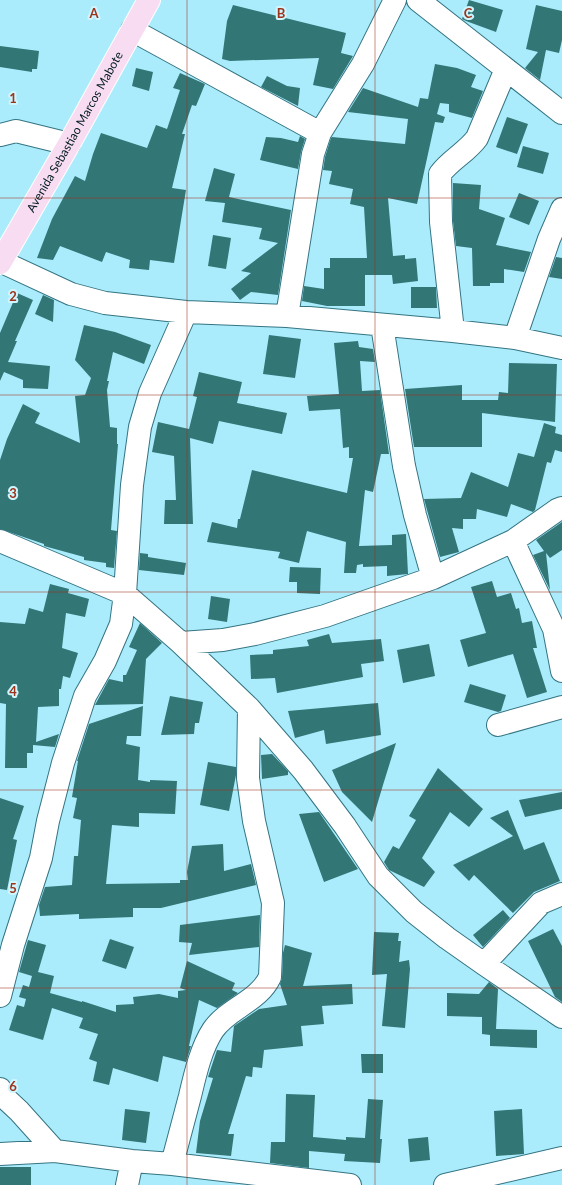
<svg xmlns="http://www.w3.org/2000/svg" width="562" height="1185" font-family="Lato,sans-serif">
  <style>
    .building { fill: #327675 }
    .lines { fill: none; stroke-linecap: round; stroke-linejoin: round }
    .minor-casing { stroke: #347482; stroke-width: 24 }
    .major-casing { stroke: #fff; stroke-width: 24 }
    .minor { stroke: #fff; stroke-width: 22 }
    .major { stroke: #f8dcf2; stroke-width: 22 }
    .grid { fill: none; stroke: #9c341c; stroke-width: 1; stroke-opacity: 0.55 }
    .labels { text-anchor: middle; stroke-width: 4; stroke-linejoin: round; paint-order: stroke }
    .street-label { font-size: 12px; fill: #011b21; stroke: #cff5fe }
    .grid-label { font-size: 13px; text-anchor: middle; font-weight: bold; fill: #9c341c; stroke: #cff5fe; stroke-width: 4; stroke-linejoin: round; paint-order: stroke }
  </style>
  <rect width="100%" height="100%" fill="#abecfc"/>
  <path class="building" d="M469 0 503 10 496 32 466 21 462 19Z
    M233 5 346 33 341 53 353 56 333 89 313 85 319 58 230 61 222 59 227 21Z
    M536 5 562 11V40L559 53 546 50 540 80 525 68 538 52 526 49Z
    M0 46 39 51 37 69H32V72L0 67Z
    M435 64 457 68 476 75 471 87 483 91 472 118 449 112V104L440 103 437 114 445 117 443 123 435 122 417 204 388 198 393 256 405 255V259L416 258 418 281 393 284 392 275H365V306H327L302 301 304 286 324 289V268H330V258H367L364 207 350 204 353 189 329 184 332 171 323 170 325 157 331 138 332 137 405 144 408 119 348 112 363 88 418 107 420 98 428 99Z
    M136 68 153 72 149 91 132 86Z
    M180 73 205 84 196 106 192 105 182 134H185L172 188 186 190 174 263 150 260 149 270 129 268 130 260 106 252 102 262 60 246 53 260 37 258 52 219 75 176 85 181 93 154 101 133 147 148 156 125 167 129 180 90 173 88Z
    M267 76 287 86 300 88 298 106 261 87Z
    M507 117 528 124 517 154 496 147Z
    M300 136 305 139 301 152 298 169 260 160 266 137 281 138 298 142Z
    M523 146 549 153 543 174 517 167Z
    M214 168 235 174 229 197 291 210 278 295 251 292 240 300 231 289 251 273 241 271 278 243 259 239 262 228 222 222 225 203 205 201Z
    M453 183 481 185 479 209 505 218 496 245 531 252 524 272 504 269V283H490V286H473L472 248 456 246 453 221Z
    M519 193 539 201 529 225 509 217Z
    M213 235 231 238 226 269 208 266Z
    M556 257 562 258V279L549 277Z
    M411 287H436L437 308H411Z
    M17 293 33 300 15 341H17L8 362 50 366 48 389 23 388V380L4 372 0 381V333Z
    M43 295 54 300 53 322 35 314Z
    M84 325 115 332 151 345 144 364 113 352 107 381H109L107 390 110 427 117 428V444H118L111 530 117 531 114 568 106 567V563L84 560V557L44 546V544L0 529V460L7 439 23 404 40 413 35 423 80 443 75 396 85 395 91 378 75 360Z
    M269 335 301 339 295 378 263 374Z
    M358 341 359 347 373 349 375 362 360 361 362 391 380 390 389 454H381L373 492 365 490 359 546 392 545V535L406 534 408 574 387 576V566L363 567V564L357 565 356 573H344L346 542 307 531 299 563 278 558 280 552 207 542 212 522 237 528 238 519H240L252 470 347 493 353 458H349V447L343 448 340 409 309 411 307 396 339 394 334 343Z
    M509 363 557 364 555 422 482 413V447H414L405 389 462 385V400H498L499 392 508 393Z
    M199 372 242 382 237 403 287 413 282 434 219 421 213 444 190 438 193 524H164L165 500H176L174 456 152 452 158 422 189 429 197 397 193 396Z
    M544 423 556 427 555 433 562 435V452L555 450 551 463 547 462 535 510 533 512 511 504 507 517 477 509 476 519H463V529L452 528 459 552 440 557 424 499 461 498 471 472 508 487 518 453 534 457Z
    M562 522V550L550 558 546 553 550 590 533 555 544 551 536 540Z
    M140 553 148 554V557L186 563 184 575 139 570Z
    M290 567 321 568 320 594 297 593V582H289Z
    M492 581 497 597 511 593 516 609 519 608 522 623 532 621 537 648H533L547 692 527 698 513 654 468 667 460 640 486 633 471 587Z
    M50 584 69 589 68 593 89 599 85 617 66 613 62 648 78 653 70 678 63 676 61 689H59V706L38 707 36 742 59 734 55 747 33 745V753H27V768H5L6 704 0 703V622L25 624 29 608 43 612Z
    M211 596 230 599 227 622 208 619Z
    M140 623 162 643 146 659 143 704 95 705 109 679 123 682V675H126L137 650 129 647Z
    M329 634 332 643 381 639 384 661 361 664 363 677 277 693 275 678 251 679 250 655 273 654V650L309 646 307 640Z
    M429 644 435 676 403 683 397 650Z
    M470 684 506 695 501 711 498 712 464 702Z
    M170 696 203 702 199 723H195L194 734 161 735Z
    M378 703 381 735 326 744 324 730 295 738 288 711Z
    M143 706 141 736H127L126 744 140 747 138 780 150 782V780L177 781 175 814 139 813V827L112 825 106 884 180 883V880H188L187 872 192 846 223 844 224 871 251 864 256 885 161 908H133V917L79 919V914L40 916 39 905 45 887 72 885 74 856H78L81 820 73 818 77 798 72 797 78 761H77L89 724Z
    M396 743 383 785 372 822 342 792 332 770Z
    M272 754 288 771V775L262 779 261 755Z
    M208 762 236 767V775L229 811 200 805Z
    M438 768 483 809 469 827 450 812 422 858 435 872 424 887 389 870 384 862 393 846 399 849 416 820 409 816Z
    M562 792V809L525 817 519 800Z
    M0 798 24 806 13 839 17 840 7 890 0 889Z
    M508 810 524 850 544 842 560 881 534 892 513 913 474 875 469 881 453 865 513 836 490 818Z
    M319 812 358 869 324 882 299 814Z
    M503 910 510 918 483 947 473 935Z
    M260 915 259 947 189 955 192 943 179 942 180 925Z
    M553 929 562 946V1002L555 997 528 941Z
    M374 932 399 933 398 941H401L399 962 409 960 410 969 405 1028 382 1026 387 974 372 975Z
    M110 939 134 947 126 969 102 961Z
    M28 940 46 945 38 972 54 976 50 993 82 1002V1001L116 1012V1005L134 1004 133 997 159 994 178 998V991L186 990 180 988 187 961 235 983 232 990 238 993 217 1008 199 1000 189 1046H191L186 1062 163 1056 158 1082 113 1068 109 1085 93 1081 97 1062 89 1059 98 1034 79 1028 83 1018 52 1008 43 1040 9 1030 17 1005 24 1007 26 999 19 997 23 985 29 987 32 976 19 972Z
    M285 945 312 953 303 986 352 984 353 1004 322 1006 324 1024 301 1026 303 1046 264 1050 262 1068 253 1067 252 1077 246 1076 228 1134H234L231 1156 196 1153 200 1121 213 1078 208 1077 217 1050 231 1052 234 1026 259 1009 287 1005 280 984 282 978 283 953Z
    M489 982 498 989 496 1029 537 1030V1048L490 1046V1035L482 1034V1017L447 1016V993L479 994Z
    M361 1054H383V1073H362Z
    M286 1094 315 1095 313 1137 346 1140V1137L365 1138 368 1099 383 1100 380 1139H382L380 1163 344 1161 345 1154 309 1151V1168L270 1163 271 1142H285Z
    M125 1109 150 1112 146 1143 122 1140Z
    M522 1109 524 1154 496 1156 494 1111Z
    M428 1137 430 1160 410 1162 408 1139Z
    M0 1167H31V1185H0Z"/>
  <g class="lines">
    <defs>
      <path id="minor" d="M418 0 562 113
        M132 30 320 133
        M0 135 16 131 69 144
        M0 261 71 294 105 303 186 312 287 316 453 331 515 338 562 348
        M287 316 313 154 320 133 363 64 395 0
        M382 325 404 466 415 515 433 578
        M453 331 441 222 440 174C450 160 467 152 477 138L506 69
        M515 338 549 239 562 209
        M0 541 125 594 181 643 249 708 303 770 345 826 378 876 414 912 447 938 484 964 562 1017
        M513 541 554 629 562 671
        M181 643 223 640 255 634 325 616 433 578 513 541 557 510 562 508
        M498 725 562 707
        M484 964 541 903 562 894
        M0 996 13 945 41 858 48 821 63 763 85 696 105 661 121 624 125 594 132 485 140 427 150 393 186 312
        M0 1089 4 1097 19 1111 55 1151 132 1161 172 1164 350 1185
        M0 1154 55 1151
        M172 1164C178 1141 184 1119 190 1096 195 1075 201 1048 213 1030 228 1008 258 1002 270 977L273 903 254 821 248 778 249 708
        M127 1185 132 1161
        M445 1185 562 1158"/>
      <g id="major">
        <path id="s1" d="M0 263 69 144 149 0"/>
      </g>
    </defs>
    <use href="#minor" class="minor-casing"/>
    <use href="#major" class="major-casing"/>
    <use href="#minor" class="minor"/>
    <use href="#major" class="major"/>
  </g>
  <path class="grid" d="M187 0V1185M375 0V1185M0 198H562M0 395H562M0 592H562M0 790H562M0 988H562"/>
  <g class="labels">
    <g class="street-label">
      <text dy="4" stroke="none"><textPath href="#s1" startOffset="151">Avenida Sebastiao Marcos Mabote</textPath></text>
    </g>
  </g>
  <g class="grid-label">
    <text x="94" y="18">A</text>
    <text x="281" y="18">B</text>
    <text x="468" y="18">C</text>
    <text x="13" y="103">1</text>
    <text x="13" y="301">2</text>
    <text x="13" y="498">3</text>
    <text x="13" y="696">4</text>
    <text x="13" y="893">5</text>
    <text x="13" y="1091">6</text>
  </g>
</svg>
